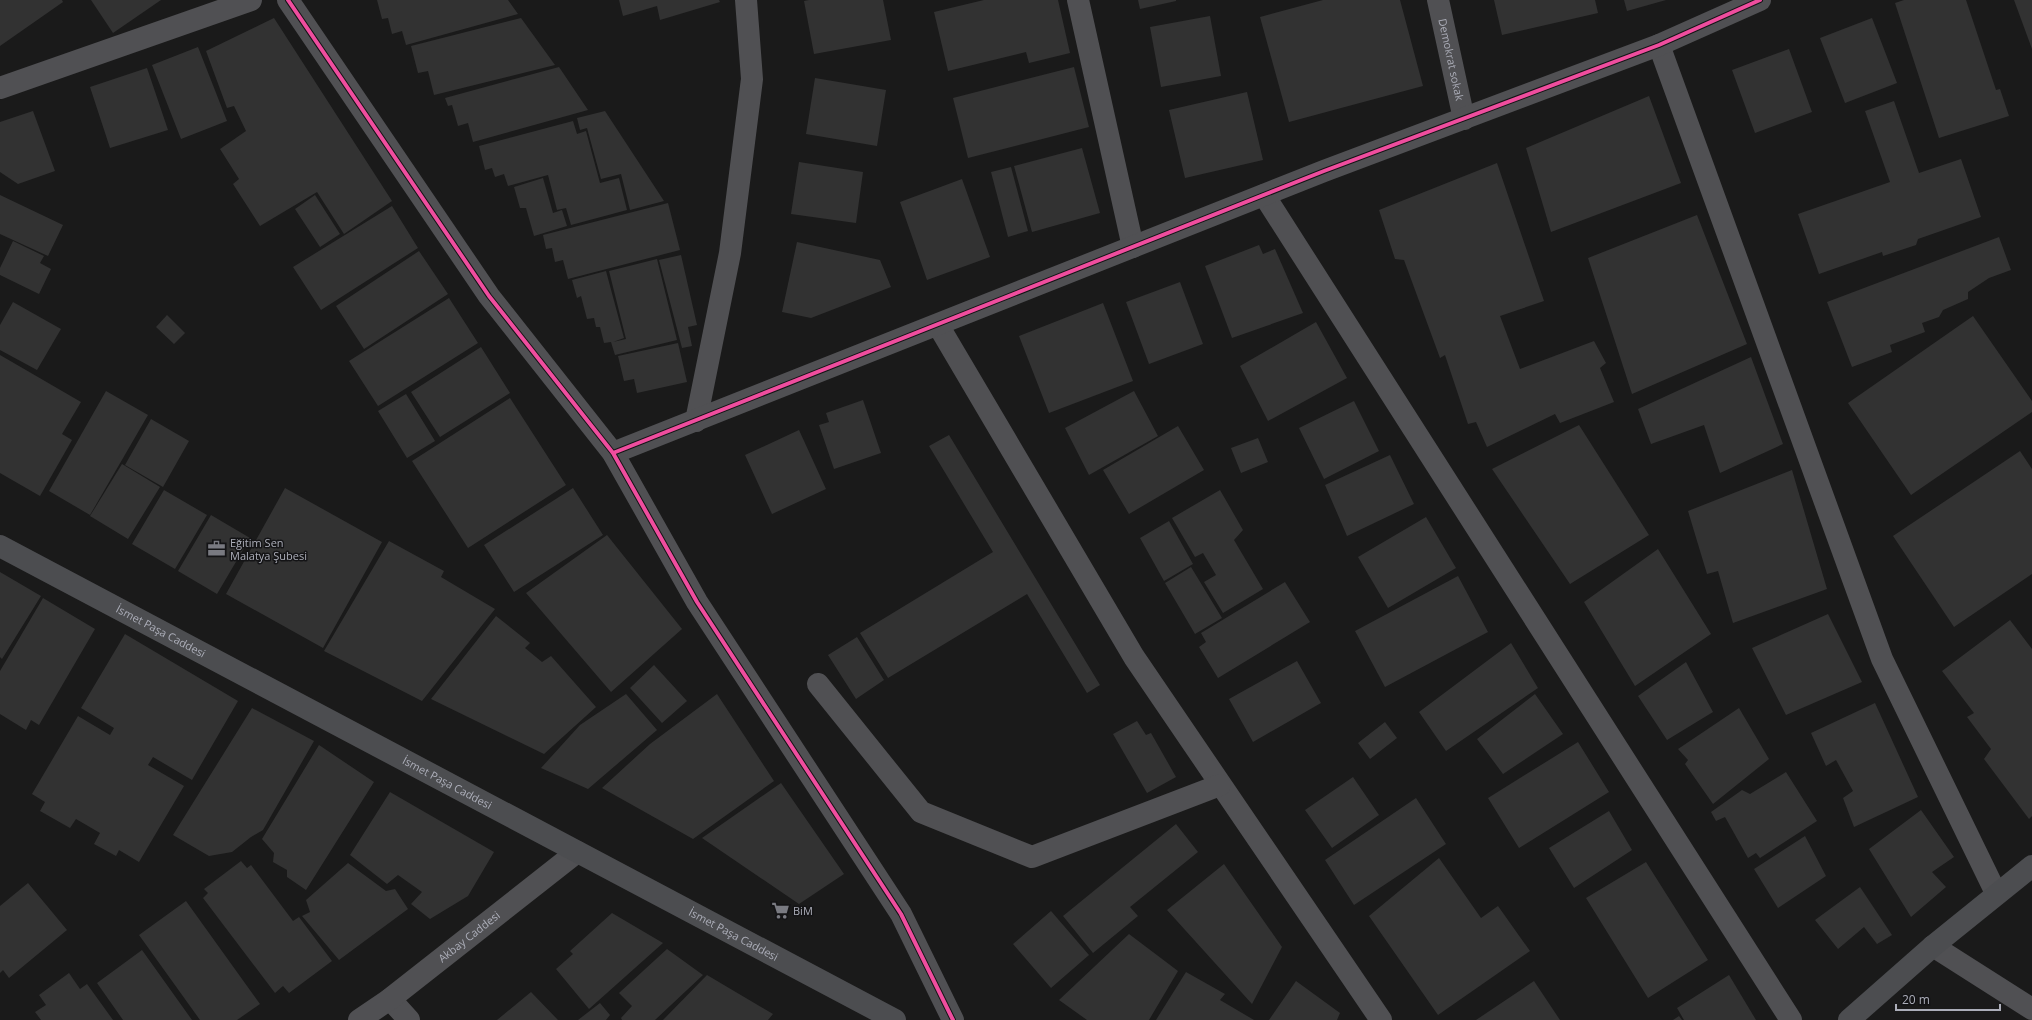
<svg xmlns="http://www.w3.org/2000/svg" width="2032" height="1020" font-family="'Open Sans',sans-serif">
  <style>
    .building { fill: #323232 }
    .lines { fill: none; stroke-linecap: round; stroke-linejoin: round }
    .minor { stroke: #505053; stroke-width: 22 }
    .major { stroke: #4c4d50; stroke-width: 22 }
    .cycleway-casing { stroke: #141416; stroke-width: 6 }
    .cycleway { stroke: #ef4d9e; stroke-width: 4 }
    .labels { text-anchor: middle; stroke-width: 3; stroke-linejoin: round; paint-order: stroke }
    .street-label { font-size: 11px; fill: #acaeb9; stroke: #141416 }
    .poi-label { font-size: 11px; fill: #acaeb9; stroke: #141416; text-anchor: start }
  </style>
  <rect width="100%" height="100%" fill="#1a1a1a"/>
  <path class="building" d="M0 0H62L63 2 0 46Z
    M91 0H161L113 33Z
    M377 0H508L518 14 406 45 402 31 392 34 388 18 382 19Z
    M619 0H719L720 2 660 20 657 6 623 16Z
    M809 0H883L891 40 814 54 804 1Z
    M984 0H1058L1070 53 1029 63 1026 52 948 71 934 12Z
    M1138 0H1176V1L1140 9Z
    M1323 0H1400L1423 86 1289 122 1260 17Z
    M1494 0H1595L1598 13 1502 35Z
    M1624 0H1666L1627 11Z
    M1904 0H1966L1996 90 2000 89 2009 116 1939 138 1895 3Z
    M2014 0H2032V49Z
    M1210 16 1221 76 1161 87 1150 27Z
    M274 18 392 201 344 234 317 192 260 226 233 184 239 179 220 149 246 131 234 106 227 108 206 51Z
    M521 18 555 65 434 95 428 71 418 73 411 46Z
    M1872 18 1897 83 1845 103 1820 38Z
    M198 47 227 121 181 139 152 65Z
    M1789 49 1812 112 1755 133 1732 70Z
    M559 67 588 110 473 142 468 123 458 126 452 105 448 106 445 98Z
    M1074 67 1089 127 968 158 953 98Z
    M147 68 168 130 110 148 90 87Z
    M815 78 886 90 877 146 806 134Z
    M1247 92 1263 160 1185 178 1169 110Z
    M1649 96 1681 183 1551 232 1526 148Z
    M1894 101 1919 173 1961 159 1981 217 1918 239 1916 245 1883 256 1882 252 1819 274 1798 214 1890 182 1865 111Z
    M33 111 55 171 18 184 0 172V122Z
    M605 111 664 201 630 210 621 174 601 179 587 128 580 130 577 118Z
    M573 121 577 134 586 131 600 183 619 178 627 210 571 225 566 208 557 210 548 175 508 186 504 174 495 177 492 168 485 170 479 146Z
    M1082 148 1100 213 1032 232 1014 166Z
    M799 162 863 172 856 223 791 214Z
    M1497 163 1544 301 1500 316 1520 369 1594 341 1606 363 1600 368 1614 402 1560 423 1555 414 1487 447 1476 422 1468 424 1445 355 1440 358 1404 260 1395 259 1379 210Z
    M1011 167 1028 231 1008 237 991 172Z
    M543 178 553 213 562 210 567 226 534 236 526 208H520L514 187Z
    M962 179 990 257 927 280 900 202Z
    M0 195 63 225 48 256 0 234Z
    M315 195 340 234 320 247 295 209Z
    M668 203 680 250 568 279 563 260 555 262 552 248 546 249 543 235Z
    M392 206 418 248 321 310 293 267Z
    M1697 215 1747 344 1632 394 1588 258Z
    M1999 237 2011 270 1989 278 1968 292V299L1943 310 1939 317 1922 323 1925 332 1890 345 1892 352 1852 367 1827 302Z
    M13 241 44 256 40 263 51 269 39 294 0 275V268Z
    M797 242 880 260 891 287 811 318 782 312Z
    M1259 245 1263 254 1275 249 1303 313 1232 338 1205 266Z
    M419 251 448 294 364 349 336 306Z
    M681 255 697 325 688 327 692 346 682 348 659 260Z
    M657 259 677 340 615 355 611 342 604 343 600 327H596L594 318 587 319 581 296 577 298 572 280 606 271 624 338 613 342 626 339 609 271Z
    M1180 282 1203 344 1149 364 1126 302Z
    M449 298 478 343 378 406 349 361Z
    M13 302 61 329 37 370 0 350V325Z
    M1103 303 1133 381 1049 413 1019 336Z
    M167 315 185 333 174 344 156 327Z
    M1973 316 2032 401V412L1911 495 1848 403Z
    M1316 322 1347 378 1268 421 1240 366Z
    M678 343 687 382 637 393 634 379 624 381 618 356Z
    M481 347 510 393 440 437 411 392Z
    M0 355 81 402 62 434 72 440 40 496 0 473Z
    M1751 357 1783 444 1720 473 1704 425 1651 444 1638 409Z
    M106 391 148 415 90 515 49 491Z
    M1134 391 1158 436 1089 475 1065 428Z
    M406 394 435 441 407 458 378 411Z
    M510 398 566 485 468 548 412 461Z
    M863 400 881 453 834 469 819 425 829 422 826 413Z
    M1354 401 1379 451 1324 479 1299 428Z
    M151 419 189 441 163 487 125 465Z
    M1579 425 1649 535 1570 584 1492 469Z
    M1178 426 1204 470 1129 514 1103 470Z
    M799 430 826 489 772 514 745 455Z
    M949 435 1100 685 1087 693 1027 594 888 678 860 633 993 552 929 446Z
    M1258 438 1268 462 1241 473 1231 448Z
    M2020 451 2032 469V574L1954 627 1893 536Z
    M1390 455 1414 504 1347 536 1325 485Z
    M122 464 160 487 128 539 90 516Z
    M1792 470 1827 589 1733 623 1718 571 1707 574 1688 511Z
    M285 488 382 542 323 648 226 594Z
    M573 488 603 535 514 592 484 545Z
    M164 490 207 515 175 569 132 544Z
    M1220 490 1243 530 1234 540 1263 589 1223 613 1204 582 1216 575 1203 553 1195 557 1172 518Z
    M211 515 250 538 217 594 178 571Z
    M1426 517 1456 568 1388 608 1358 557Z
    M1169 521 1193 564 1164 581 1140 538Z
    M607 535 682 629 611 692 526 593Z
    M389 541 444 571 441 577 495 609 422 701 324 651Z
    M1658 549 1711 634 1635 686 1584 602Z
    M1191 567 1222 618 1195 634 1165 583Z
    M0 572 41 596 2 659 0 657Z
    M1458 576 1488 632 1385 687 1355 631Z
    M1285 582 1310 622 1218 678 1199 647 1206 642 1201 633Z
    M43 598 95 629 39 725 31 720 26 730 0 714V671Z
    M1828 614 1862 682 1786 715 1752 648Z
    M496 616 530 643 525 648 542 662 551 656 596 707 544 754 431 699Z
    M2010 620 2032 649V816L2029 819 1984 759 1991 749 1967 717 1974 713 1942 671Z
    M125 634 238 701 192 780 153 757 148 765 184 786 139 862 119 850 116 856 94 844 100 833 76 819 70 828 40 811 45 802 32 794 78 716 110 735 114 728 81 708Z
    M857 637 884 680 856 699 828 655Z
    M1511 643 1538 688 1446 751 1419 712Z
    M1297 661 1321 703 1253 742 1229 699Z
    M1686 662 1713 712 1667 740 1638 696Z
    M654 665 687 701 662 723 630 688Z
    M626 694 657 730 588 789 541 768 580 725Z
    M717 694 774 781 693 839 602 788 650 744Z
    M1535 694 1563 734 1503 774 1477 739Z
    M1875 703 1918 797 1854 827 1843 798 1853 791 1836 760 1826 766 1811 733Z
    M252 708 314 741 263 830 251 837 232 852 209 856 173 835Z
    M1739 708 1769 759 1713 804 1685 764 1688 760 1678 749Z
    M1137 721 1146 735 1151 733 1176 777 1147 793 1113 734Z
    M1385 722 1397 738 1370 759 1358 743Z
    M1578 742 1609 792 1519 848 1488 798Z
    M319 745 374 782 306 890 287 877V870L273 862 274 853 262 839Z
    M1786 772 1817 821 1760 858 1756 853 1748 858 1725 817 1716 821 1711 812 1742 790 1750 794Z
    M1353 777 1379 815 1332 848 1305 810Z
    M781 783 844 874 799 904 702 838Z
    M390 792 494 852 468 896 430 919 411 904 422 892 398 875 387 884 350 855Z
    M1416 798 1446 844 1354 905 1325 860Z
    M1921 810 1954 857 1932 872 1946 887 1911 917 1869 849Z
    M1609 811 1632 850 1574 888 1549 848Z
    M1176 824 1198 852 1130 907 1138 916 1093 953 1063 916Z
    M1805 836 1826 876 1778 908 1754 869Z
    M1439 858 1481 918 1498 906 1530 951 1438 1015 1369 916Z
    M241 861 247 868 251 865 293 921 299 917 332 961 289 993 283 986 275 993 203 898 208 893 204 889Z
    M1646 862 1708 960 1648 998 1586 898Z
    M348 863 386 891 395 889 408 909 339 960 302 916 310 912 306 900Z
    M1224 864 1282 947 1252 1004 1167 910Z
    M28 883 67 930 9 978 3 970 0 973V906Z
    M1860 887 1892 935 1877 944 1864 927 1838 949 1815 920Z
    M186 901 260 1004 237 1020H200L139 935Z
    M1051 911 1089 955 1051 988 1013 944Z
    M612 913 663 943 589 1009 556 969 573 954 570 951Z
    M1129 934 1178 971 1149 1020H1087L1059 1000Z
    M667 949 703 975 655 1020H622L621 1018 632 1006 619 993Z
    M142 950 192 1020H123L97 983Z
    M1186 972 1225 994 1220 1000 1254 1020H1156Z
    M69 973 80 989 87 984 113 1020H41L35 1012 46 1005 39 995Z
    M707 975 773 1014 768 1020H663Z
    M1729 975 1756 1020H1684L1677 1008Z
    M1296 981 1340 1013 1337 1020H1269Z
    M1534 981 1560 1020H1476Z
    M531 992 558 1020H497Z
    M600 1003 610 1015 606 1020H578Z
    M1679 1016 1682 1020H1673Z"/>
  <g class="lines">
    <g class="minor">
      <path d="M288 0 489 296 613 453 697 602 901 914 953 1020"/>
      <path d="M1078 0 1133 247"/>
      <path id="s1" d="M1438 0 1464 119"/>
      <path d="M1659 45 1882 659 1996 893"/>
      <path d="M0 88 251 0"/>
      <path d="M1264 195 1791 1020"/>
      <path d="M938 325 1134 657 1381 1020"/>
      <path d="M696 421 730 253 752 79 746 0"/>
      <path d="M613 453 1324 171 1659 45 1760 0"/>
      <path d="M818 684 921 812 1032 857 1220 785"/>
      <path d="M1933 946 2032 1009"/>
      <path d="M390 999 409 1020"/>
      <path id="s2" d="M359 1020 390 999 577 852"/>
    </g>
    <g class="major">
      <path id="s3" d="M0 546 895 1020"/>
      <path d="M1849 1020 1933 946 2032 866"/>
    </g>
    <defs>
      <path id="cycleway" d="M288 0 489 296 613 453 697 602 901 914 953 1020
        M613 453 1324 171 1659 45 1760 0"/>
    </defs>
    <use href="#cycleway" class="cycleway-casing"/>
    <use href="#cycleway" class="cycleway"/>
  </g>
  <defs>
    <symbol id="office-bare" viewBox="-9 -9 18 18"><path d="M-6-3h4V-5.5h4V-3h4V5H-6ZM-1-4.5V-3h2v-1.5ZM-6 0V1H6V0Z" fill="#797a81" stroke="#141416" stroke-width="2.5" paint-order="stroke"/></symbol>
    <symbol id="supermarket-bare" viewBox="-9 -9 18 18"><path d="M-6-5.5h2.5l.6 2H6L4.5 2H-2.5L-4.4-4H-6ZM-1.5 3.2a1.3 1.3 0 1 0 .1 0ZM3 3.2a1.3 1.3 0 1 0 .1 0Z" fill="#797a81" stroke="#141416" stroke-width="2.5" paint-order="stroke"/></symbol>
  </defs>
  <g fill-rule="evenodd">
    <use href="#office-bare" x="204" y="536" width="25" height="25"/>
    <use href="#supermarket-bare" x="768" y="898" width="25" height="25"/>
  </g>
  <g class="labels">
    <g class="street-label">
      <text dy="4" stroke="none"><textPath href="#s1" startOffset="61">Demokrat sokak</textPath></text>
      <text dy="4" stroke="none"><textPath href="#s3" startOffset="182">İsmet Paşa Caddesi</textPath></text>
      <text dy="4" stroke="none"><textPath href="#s3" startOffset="506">İsmet Paşa Caddesi</textPath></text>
      <text dy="4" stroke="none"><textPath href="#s3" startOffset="830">İsmet Paşa Caddesi</textPath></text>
      <text dy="4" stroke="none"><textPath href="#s2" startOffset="138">Akbay Caddesi</textPath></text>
    </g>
    <g class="poi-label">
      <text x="230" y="547">Eğitim Sen<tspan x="230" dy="13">Malatya Şubesi</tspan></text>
      <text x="793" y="915">BiM</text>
    </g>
  </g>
  <path d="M1896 1004v6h104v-6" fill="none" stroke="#acaeb9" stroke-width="2"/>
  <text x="1902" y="1004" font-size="12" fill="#acaeb9" stroke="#141416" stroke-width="3" paint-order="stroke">20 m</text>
</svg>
